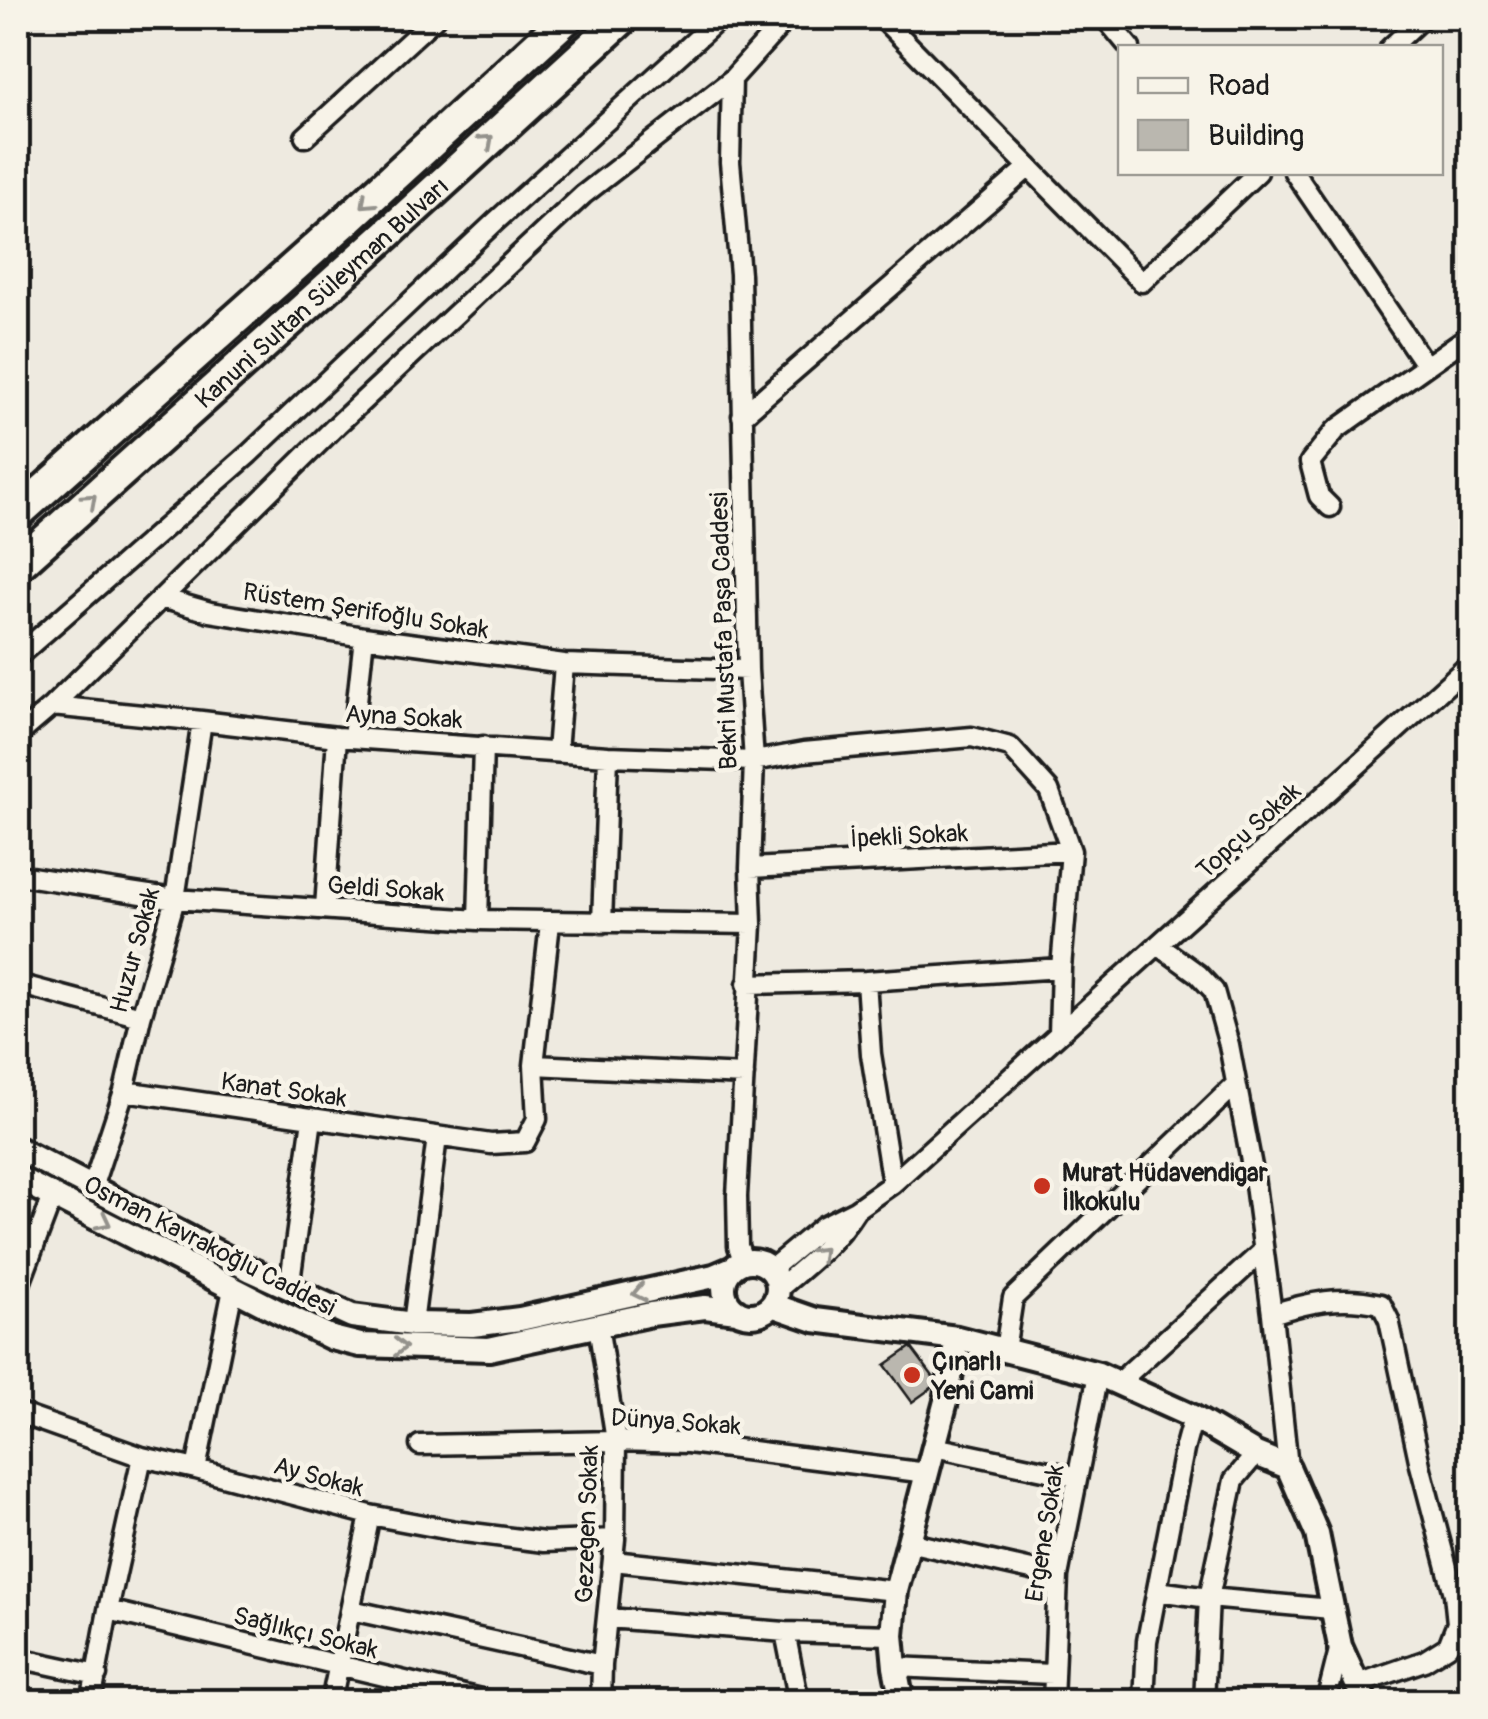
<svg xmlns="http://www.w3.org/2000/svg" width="1488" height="1719" font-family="Pangolin,sans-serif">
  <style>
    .building { fill: #bab7af; stroke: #1c1c1c; stroke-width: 2.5 }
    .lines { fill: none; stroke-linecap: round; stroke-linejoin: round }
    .minor-casing { stroke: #1c1c1c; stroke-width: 25 }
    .tertiary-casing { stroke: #1c1c1c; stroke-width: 30 }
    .trunk-casing { stroke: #1c1c1c; stroke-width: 38 }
    .minor { stroke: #f7f3e8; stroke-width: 18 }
    .tertiary { stroke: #f7f3e8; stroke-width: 22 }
    .trunk { stroke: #f7f3e8; stroke-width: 30 }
    .oneway { stroke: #94928c }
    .poi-dot { fill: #c8321e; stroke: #f7f3e8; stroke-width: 4 }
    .labels { text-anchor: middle; stroke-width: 9; stroke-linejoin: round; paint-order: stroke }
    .street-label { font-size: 25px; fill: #1c1c1c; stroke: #f7f3e8 }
    .poi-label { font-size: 25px; font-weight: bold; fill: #1c1c1c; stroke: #f7f3e8; text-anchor: start }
  </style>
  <rect width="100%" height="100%" fill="#eeeae0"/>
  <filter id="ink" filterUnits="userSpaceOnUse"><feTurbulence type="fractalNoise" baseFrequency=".01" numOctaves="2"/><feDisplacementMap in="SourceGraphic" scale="20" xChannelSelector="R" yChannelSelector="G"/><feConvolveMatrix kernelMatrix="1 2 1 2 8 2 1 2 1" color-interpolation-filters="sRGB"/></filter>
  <g filter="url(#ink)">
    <path class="building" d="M911 1347 935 1379 933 1387 912 1402 885 1365Z"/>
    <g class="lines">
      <defs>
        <path id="minor" d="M882 18 1142 282 1258 172
          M1105 18 1130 48
          M1390 48 1422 18
          M305 137 435 18
          M1294 172 1426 366
          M742 416 1029 167
          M1330 507 1319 496 1310 462 1336 430 1470 335
          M161 598 210 612 364 637 564 664 748 670
          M18 656 249 454 495 222 720 18
          M52 706 202 721 337 737 608 756 754 761 804 752 972 737 1010 747 1049 790 1071 851 1061 968 1059 1033
          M18 735 52 706 337 425 583 195 732 79
          M353 738 364 637
          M557 752 564 664
          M750 868 1071 851
          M18 875 175 899 478 920 752 924
          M325 908 337 737
          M478 920 483 746
          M602 923 608 756
          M1158 945 1198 974 1214 991 1229 1045 1254 1177 1272 1314
          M866 981 871 1054 892 1184
          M18 984 141 1017
          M747 984 866 981 1061 968
          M534 1065 744 1075
          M124 1091 491 1144 525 1142 537 1119 534 1065 550 923
          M92 1188 124 1091 141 1017 175 899 202 721
          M744 1263 738 1246 737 1196 752 924 750 868 754 761 748 670 740 274 730 162 732 79 787 18
          M770 1270 823 1226 855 1210 892 1184 1470 664
          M18 1289 53 1196
          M289 1289 312 1119
          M778 1289C807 1265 835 1243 855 1211
          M413 1324 437 1137
          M598 1325 616 1441 615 1539 602 1665 601 1702
          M1005 1350 1013 1298 1236 1084
          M1118 1383 1263 1251
          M18 1413 142 1457 196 1469 370 1515 456 1531 544 1542 615 1539
          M420 1445 616 1441 688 1443 927 1473
          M934 1447 1077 1477
          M1288 1467 1272 1314C1309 1302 1342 1295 1381 1304L1389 1320 1420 1465 1454 1594 1457 1623 1448 1646 1424 1661 1358 1684
          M196 1469 233 1289
          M908 1542 1058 1576
          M613 1561 896 1591
          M1157 1591 1209 1598 1331 1609
          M108 1610 493 1702
          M351 1610 602 1665
          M608 1618 785 1632 892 1635
          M785 1632 799 1702
          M18 1658 97 1675
          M895 1667 1052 1674
          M91 1702 108 1610 142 1457
          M331 1702 370 1515
          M1053 1702 1058 1576 1098 1374
          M1144 1702 1147 1641 1184 1450 1193 1417
          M1204 1702 1209 1598 1234 1480 1256 1454
          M1326 1702 1340 1646"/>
        <path id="tertiary" d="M18 1149 251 1270 352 1316 413 1324 472 1325 520 1319 714 1276 733 1268
          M18 1178 279 1312 332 1338 360 1345 489 1349 651 1314 705 1307 737 1311
          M724 1288a27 27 0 1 1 54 0a27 27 0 1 1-54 0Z
          M772 1305 815 1320 957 1338 1098 1374 1193 1417 1256 1454 1288 1467 1317 1534 1340 1646 1365 1702
          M902 1702 895 1667 892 1635 896 1591 946 1401 957 1338"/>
        <g id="trunk">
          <path d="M18 513 349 218 567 18"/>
          <path id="s1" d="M18 565 386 235 623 18"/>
        </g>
      </defs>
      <use href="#minor" class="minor-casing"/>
      <use href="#tertiary" class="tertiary-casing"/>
      <use href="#trunk" class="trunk-casing"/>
      <use href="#minor" class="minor"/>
      <use href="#tertiary" class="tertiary"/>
      <use href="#trunk" class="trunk"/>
    </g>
    <defs><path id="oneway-chevron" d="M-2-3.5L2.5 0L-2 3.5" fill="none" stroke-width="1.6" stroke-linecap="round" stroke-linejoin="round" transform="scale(2.5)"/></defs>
    <g class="oneway">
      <use href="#oneway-chevron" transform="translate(487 141) rotate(-42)"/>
      <use href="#oneway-chevron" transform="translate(367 202) rotate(137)"/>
      <use href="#oneway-chevron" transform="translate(90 500) rotate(-42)"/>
      <use href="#oneway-chevron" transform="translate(104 1222) rotate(27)"/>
      <use href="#oneway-chevron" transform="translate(820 1253) rotate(-44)"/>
      <use href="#oneway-chevron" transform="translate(639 1293) rotate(168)"/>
      <use href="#oneway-chevron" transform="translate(400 1347)"/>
    </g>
  </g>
  <g class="poi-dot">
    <circle cx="1042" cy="1186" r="10"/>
    <circle cx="912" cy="1375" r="10"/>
  </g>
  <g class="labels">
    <g class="street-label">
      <text dy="9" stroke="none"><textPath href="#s1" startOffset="408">Kanuni Sultan Süleyman Bulvarı</textPath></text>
      <text transform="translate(366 610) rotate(9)" y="9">Rüstem Şerifoğlu Sokak</text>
      <text transform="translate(723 631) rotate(-92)" y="9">Bekri Mustafa Paşa Caddesi</text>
      <text transform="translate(404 716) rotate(3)" y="9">Ayna Sokak</text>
      <text transform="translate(1248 830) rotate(-42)" y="9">Topçu Sokak</text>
      <text transform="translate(909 835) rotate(-3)" y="9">İpekli Sokak</text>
      <text transform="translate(386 888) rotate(4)" y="9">Geldi Sokak</text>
      <text transform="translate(134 950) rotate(-75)" y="9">Huzur Sokak</text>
      <text transform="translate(284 1089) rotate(8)" y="9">Kanat Sokak</text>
      <text transform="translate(210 1245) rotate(27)" y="9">Osman Kavrakoğlu Caddesi</text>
      <text transform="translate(676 1421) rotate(4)" y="9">Dünya Sokak</text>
      <text transform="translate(319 1476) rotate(15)" y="9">Ay Sokak</text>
      <text transform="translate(586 1524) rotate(-88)" y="9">Gezegen Sokak</text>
      <text transform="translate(1044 1533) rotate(-81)" y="9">Ergene Sokak</text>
      <text transform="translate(306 1632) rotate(14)" y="9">Sağlıkçı Sokak</text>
    </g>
    <g class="poi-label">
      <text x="1062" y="1181">Murat Hüdavendigar<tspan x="1062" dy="29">İlkokulu</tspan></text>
      <text x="932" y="1370">Çınarlı<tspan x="932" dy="29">Yeni Cami</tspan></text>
    </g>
  </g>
  <rect width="1488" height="1719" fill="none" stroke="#f7f3e8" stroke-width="60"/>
  <rect x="30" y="30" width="1428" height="1659" fill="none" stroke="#1c1c1c" stroke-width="4" filter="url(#ink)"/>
  <rect x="1118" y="45" width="325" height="130" fill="#f7f3e8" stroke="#9f9d96" stroke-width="2.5"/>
  <rect x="1138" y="78" width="50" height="15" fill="#f7f3e8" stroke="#9f9d96" stroke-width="2.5"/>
  <text x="1208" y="95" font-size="30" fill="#1c1c1c">Road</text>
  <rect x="1138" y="120" width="50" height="30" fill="#bab7af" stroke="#9f9d96" stroke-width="2.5"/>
  <text x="1208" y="145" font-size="30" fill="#1c1c1c">Building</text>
</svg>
